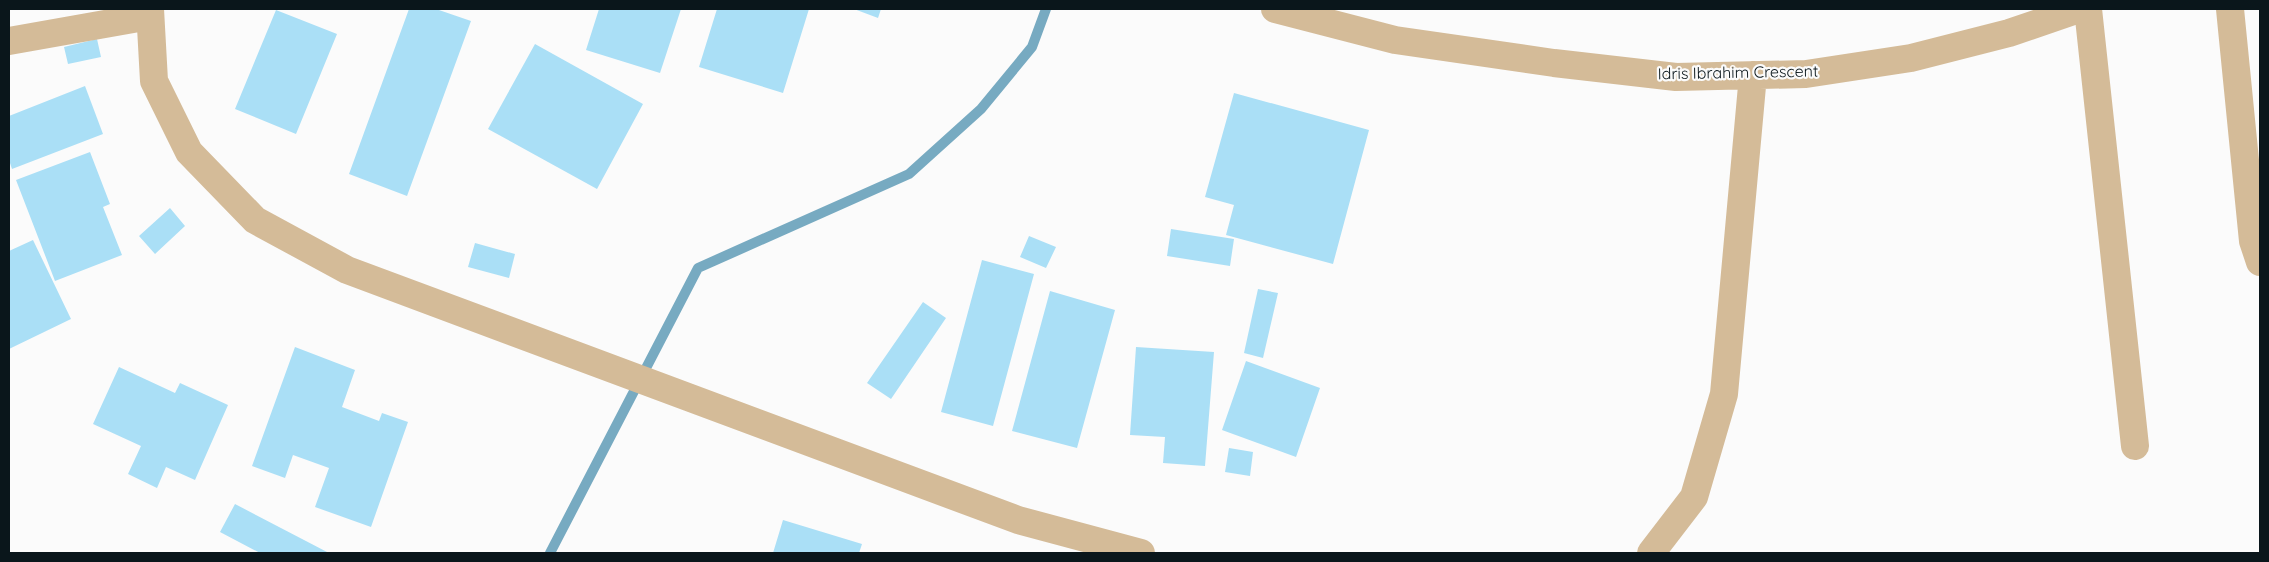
<svg xmlns="http://www.w3.org/2000/svg" width="2269" height="562" font-family="Quicksand,sans-serif">
  <style>
    .lines { fill: none; stroke-linecap: round; stroke-linejoin: round }
    .stream { stroke: #77aac1; stroke-width: 10 }
    .building { fill: #aadff6 }
    .minor { stroke: #d4bb98; stroke-width: 28 }
    .labels { text-anchor: middle; stroke-width: 4.5; stroke-linejoin: round; paint-order: stroke }
    .street-label { font-size: 16px; fill: #0a161b; stroke: #fbfbfb }
  </style>
  <rect width="100%" height="100%" fill="#fbfbfb"/>
  <g class="lines">
    <path class="stream" d="M550 553 698 268 909 174 981 109 1032 47 1046 9"/>
  </g>
  <path class="building" d="M409 9H436L471 21 407 196 349 174Z
    M599 9H681L660 73 586 50Z
    M717 9H809L783 93 699 67Z
    M854 9H881L878 18Z
    M276 10 337 34 296 134 235 109Z
    M97 39 101 57 68 64 64 47Z
    M535 44 643 104 597 189 488 129Z
    M85 86 103 134 12 169 9 160V116Z
    M1234 93 1369 130 1333 264 1226 235 1234 205 1205 197Z
    M90 152 110 204 103 207 122 255 55 281 16 180Z
    M170 208 185 226 155 254 139 236Z
    M1171 229 1234 239 1230 266 1167 256Z
    M1029 236 1056 247 1046 268 1020 257Z
    M33 240 71 319 9 349V251Z
    M475 243 515 254 509 278 468 267Z
    M982 260 1034 274 993 426 941 412Z
    M1258 289 1278 293 1263 358 1244 353Z
    M1050 291 1115 310 1077 448 1012 431Z
    M923 302 946 318 891 399 867 383Z
    M295 347 355 370 342 407 379 421 382 413 408 422 371 527 315 507 329 468 293 455 285 478 252 466Z
    M1136 347 1214 352 1205 466 1163 463 1165 437 1130 435Z
    M1246 361 1320 388 1296 457 1222 430Z
    M119 367 175 393 180 383 228 405 195 480 166 467 157 488 128 474 141 446 93 424Z
    M1229 448 1253 452 1250 476 1225 472Z
    M235 504 329 553H260L220 532Z
    M783 520 862 544 859 553H773Z"/>
  <g class="lines">
    <path class="minor" d="M150 9 154 81 189 152 255 220 347 270 1018 520 1141 553
      M1275 9 1395 40 1554 63 1676 77 1806 74 1911 58 2009 33 2079 9
      M2088 9 2135 446
      M2230 9 2253 241 2260 262
      M9 41 150 16
      M1651 553 1694 497 1724 394 1753 75"/>
  </g>
  <g class="labels">
    <g class="street-label">
      <text transform="translate(1738 72) rotate(-1)" y="6">Idris Ibrahim Crescent</text>
    </g>
  </g>
  <rect width="2269" height="562" fill="none" stroke="#0a161b" stroke-width="20"/>
</svg>
